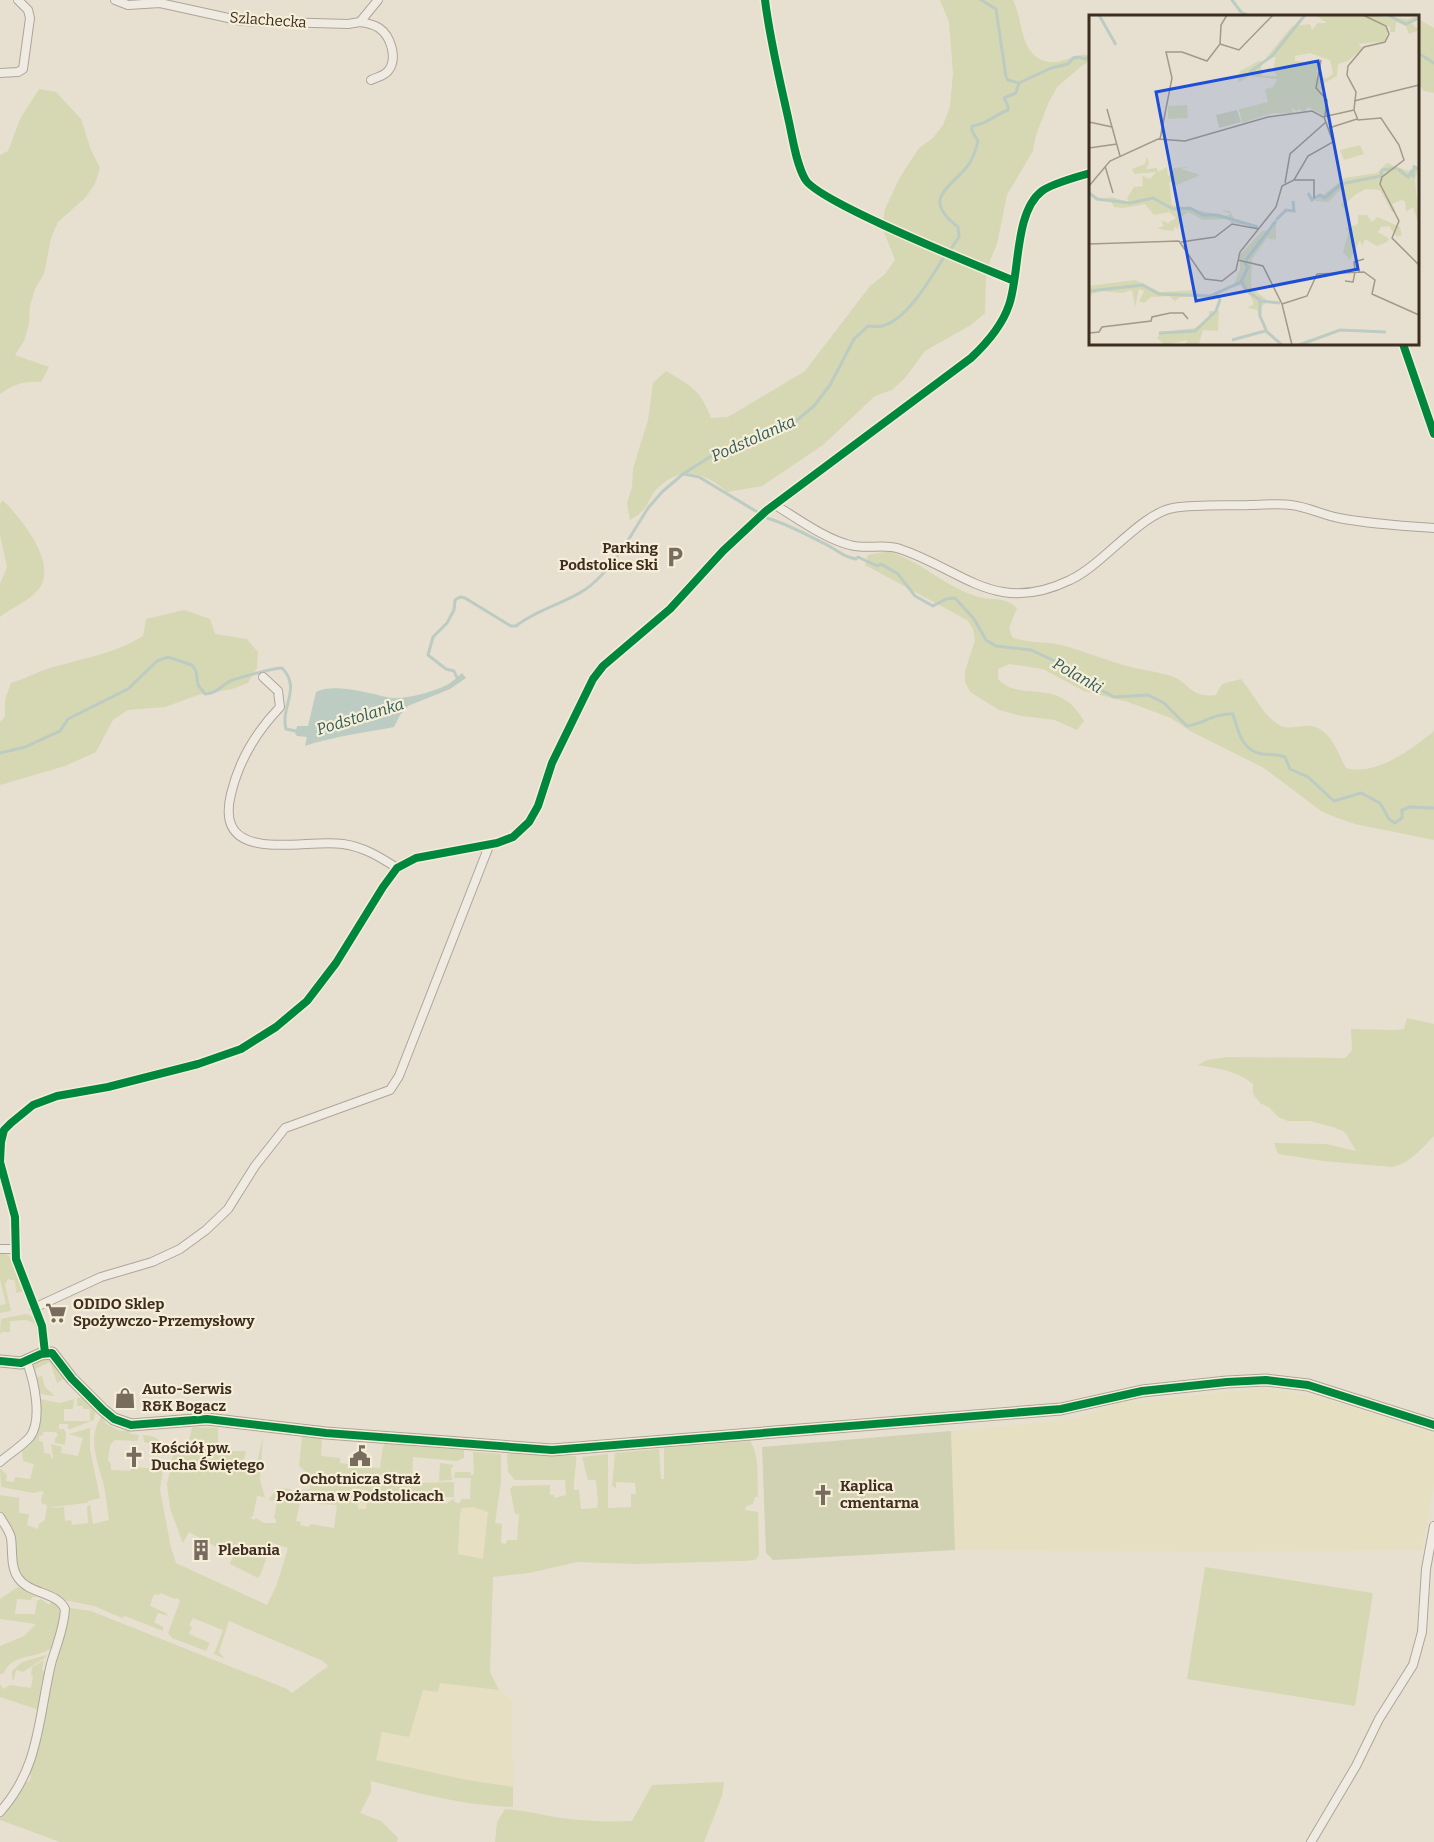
<svg xmlns="http://www.w3.org/2000/svg" width="1434" height="1842" font-family="Bitter,serif">
  <style>
    .farmland { fill: #e6dfc2 }
    .green { fill: #d6d7b3; fill-rule: evenodd }
    .cemetery { fill: #d1d1b3 }
    .water { fill: #bcccc2 }
    .lines { fill: none; stroke-linecap: round; stroke-linejoin: round }
    .stream { stroke: #bcccc2; stroke-width: 3 }
    .minor-casing { stroke: #ada599; stroke-width: 10 }
    .tertiary-casing { stroke: #ada599; stroke-width: 13 }
    .minor { stroke: #efebe3; stroke-width: 8 }
    .tertiary { stroke: #efebe3; stroke-width: 10 }
    .cycleway-casing { stroke: #f7eed8; stroke-width: 11 }
    .cycleway { stroke: #00873e; stroke-width: 8 }
    .labels { text-anchor: middle; stroke-width: 4.5; stroke-linejoin: round; paint-order: stroke }
    .street-label { font-size: 15px; fill: #3d2e20; stroke: #f7eed8 }
    .poi-label { font-size: 15px; font-weight: bold; fill: #3d2e20; stroke: #f7eed8; text-anchor: start }
    .water-label { font-size: 16px; font-style: italic; fill: #2f5d5a; stroke: #f7eed8 }
    .inset-river { fill: none; stroke: #bcccc2; stroke-width: 3 }
    .inset-road { fill: none; stroke: #a3998a; stroke-width: 1.5 }
    .view { fill: #1d4ed8; fill-opacity: 0.15; stroke: #1d4ed8; stroke-width: 3 }
    .inset-edge { fill: none; stroke: #3d2e20; stroke-width: 3 }
  </style>
  <rect width="100%" height="100%" fill="#e7e0d1"/>
  <path class="farmland" d="M1264 1388 1316 1396 1434 1434V1485L1422 1550 1228 1552 955 1550 951 1431 1074 1419 1121 1403Z
    M357 1489 368 1490 366 1509H358Z
    M473 1507 488 1512 483 1559 458 1554 460 1514 462 1508Z
    M440 1683 499 1690 512 1700 513 1787 467 1780 376 1760 382 1732 409 1737 423 1690 438 1692Z"/>
  <path class="green" d="M940 0H1013C1024 21 1019 57 1049 62 1064 64 1074 53 1090 55V61L1083 65 1057 87 1048 104 1036 135 1033 151 1007 195 997 244 990 261 986 279 985 313 971 325 925 351 905 378 892 390 875 396 823 445 762 486 727 492C702 470 678 465 654 492 650 497 649 503 645 508 641 513 635 517 630 520L627 503 632 487 633 469 638 452 648 420 653 383 666 371C691 386 700 389 711 418L728 417 805 371 870 286 885 274 895 260 882 227 885 209 900 177 919 148 933 138 943 125 950 107 953 73 949 22Z
    M1418 19 1434 28V93L1424 91 1418 84Z
    M39 89 56 92 81 119 91 150 100 168 95 184 85 198 58 222 51 238 44 274 35 289 30 306 29 324 24 341 15 355 49 367 41 382C24 381 14 384 0 394V155L8 151 20 119Z
    M3 500C20 518 60 564 38 590 28 602 12 607 0 617V584L7 567 0 535V504Z
    M889 551C920 561 943 585 973 595 990 602 1004 595 1017 608L1009 628 1012 637C1027 644 1045 641 1061 645 1082 650 1102 659 1123 665 1137 669 1153 671 1168 675 1189 680 1189 699 1216 695L1222 684 1241 679C1252 692 1264 715 1276 723 1285 730 1293 727 1303 726 1329 723 1336 750 1346 768 1377 776 1410 750 1433 732L1434 729V840L1355 824 1332 816 1321 811 1264 768 1190 731 1171 718 1128 702 1084 691 1043 669 1009 664 998 669V679C1021 704 1058 675 1084 721L1077 730 1055 720 1022 716 999 710 970 692 965 682V671L975 640 973 629 967 620 865 565 868 555Z
    M184 610 210 619 215 634 247 639 258 652 257 668 248 683 232 689 198 695 165 707 128 710 113 720 96 752 65 766 0 785V722L5 716V699L11 683C25 679 37 672 50 668 81 659 116 653 143 636L146 619Z
    M1407 1018 1434 1024V1136C1421 1149 1411 1162 1393 1167L1323 1161 1278 1154 1274 1143 1326 1144 1356 1151 1345 1132 1333 1127 1310 1121H1288L1278 1117 1270 1108 1260 1103 1253 1094V1084C1236 1070 1219 1069 1198 1065L1207 1060 1228 1057 1345 1058 1352 1050 1351 1029 1394 1030 1404 1029Z
    M0 1251C16 1255 20 1278 25 1291L16 1293 15 1281 8 1279 5 1285 11 1311 0 1313V1305L6 1304 0 1280Z
    M20 1315 27 1314 34 1318 41 1335 39 1336 34 1323 26 1320 10 1321V1332H2L0 1334 1 1319Z
    M44 1359 52 1360 66 1378 57 1383 50 1362 35 1369 37 1377 42 1376 45 1387 55 1396C48 1395 42 1396 37 1390L32 1364Z
    M77 1398H83L96 1410 94 1420 70 1429H68V1424H59V1429H64L66 1433 65 1445 55 1443V1439L58 1435 56 1432H43V1435L39 1436V1441L43 1442 44 1453 50 1454 52 1459 53 1457 51 1444 62 1447 61 1453 78 1456 83 1438 69 1434 90 1428V1449L100 1498 88 1501 87 1503 52 1507 41 1503 42 1494 45 1495 42 1491 34 1493 1 1487 0 1468 7 1475 6 1481 14 1482 15 1477 30 1479 34 1464 23 1461 22 1450 30 1440 40 1399 60 1403 74 1399 73 1409H64V1421H90V1409H83V1406H77Z
    M102 1416 106 1424 121 1431H128L131 1434 139 1435 137 1441 115 1440 110 1445 108 1460 111 1464V1470L130 1471 131 1467 160 1469 161 1461H164L160 1490 171 1548 176 1563 267 1605 277 1584 288 1548 272 1543 260 1576 258 1578 230 1564 233 1556 189 1532 183 1543 182 1541 170 1508 167 1484 174 1449 187 1450 192 1427 218 1428V1451H246L243 1464 256 1466 263 1437 260 1480 265 1497 257 1496 253 1516 250 1518 254 1520 256 1518 264 1523H276V1519L274 1518 277 1501 268 1500 278 1488 291 1489 300 1503 296 1521 301 1522 300 1525 309 1527 310 1524 334 1528 337 1505C322 1504 307 1505 299 1493H314L315 1491 299 1490 310 1489V1485L298 1483 299 1477 303 1476 305 1471 299 1466 302 1437 322 1438 321 1456 340 1458V1463L380 1468 383 1446 385 1444 464 1450V1458L457 1461 413 1457 412 1483 454 1482V1497H445L446 1504 453 1499 456 1503H460L461 1499H470L471 1478H454L455 1472H470L471 1475 474 1474 473 1452 501 1454V1482L495 1523 502 1524 501 1543 506 1544 507 1540H517L519 1514H515L510 1489 513 1486 550 1485V1495H554V1498L566 1495 565 1480H515L508 1472 507 1454 576 1456C577 1468 573 1478 574 1490H579L581 1509 597 1508 598 1503 596 1480H588L582 1457 608 1454V1508L631 1507V1494H636L635 1483 616 1482V1488L612 1486 615 1453 659 1449 661 1479H664V1448L750 1441C760 1455 757 1480 758 1497H755L753 1504 746 1506 745 1510 758 1512 759 1555 755 1560 742 1561 635 1564 577 1562 529 1573 493 1577 490 1672 499 1690 440 1683 438 1692 423 1690 409 1737 382 1732 376 1760 467 1780 513 1787V1807C465 1806 418 1793 371 1781V1792L360 1813 381 1821 398 1838 397 1842H60L0 1820V1816L15 1798 26 1781 29 1782 31 1777 30 1772 70 1608 91 1611 287 1689 292 1693 328 1666 323 1661 229 1621 219 1652 225 1659 214 1654 223 1630 193 1618 189 1625 192 1627 189 1634 210 1643 206 1651 172 1638 168 1633 180 1601 177 1598 175 1599 160 1593 159 1595 154 1594 150 1606 166 1613 168 1616 158 1613 154 1622 163 1627V1631L125 1616 122 1618 94 1606 60 1599 28 1584 19 1575 7 1522 0 1512V1495L19 1498V1513L29 1514 27 1525 38 1529 39 1524 45 1520 47 1505 53 1508 64 1507 65 1521 71 1520 72 1525 88 1523 87 1506 90 1505 93 1524 109 1520C107 1507 106 1494 103 1482 97 1461 87 1435 102 1416ZM357 1489 368 1490 366 1509H358ZM473 1507 488 1512 483 1559 458 1554 460 1514 462 1508Z
    M143 1435C157 1436 165 1441 165 1456L161 1455 160 1446 144 1442Z
    M440 1463 454 1465 451 1469 452 1480 439 1481Z
    M1205 1567 1373 1593 1355 1706 1187 1679Z
    M18 1587 40 1597H32L31 1600 17 1599 15 1614H35L37 1601 41 1599 49 1605 52 1600C61 1608 63 1614 60 1625 58 1631 56 1642 52 1647 38 1660 12 1652 4 1673L0 1674V1646L24 1636 36 1624 0 1619V1599Z
    M46 1655V1657L23 1672 16 1670 14 1680 12 1679V1671L22 1662Z
    M44 1660 42 1670 46 1673 44 1680H42L41 1687 43 1688 39 1710 0 1697V1684L3 1689 10 1685 31 1688 33 1676 31 1675 32 1667Z
    M724 1782 722 1796 704 1842H495L497 1822 505 1809C524 1810 542 1815 561 1818 585 1821 608 1822 632 1821L652 1785Z"/>
  <path class="cemetery" d="M951 1431 955 1550 773 1560 766 1553 762 1447Z"/>
  <path class="water" d="M462 673 466 678 450 689 408 706 400 715 394 727C364 733 334 736 305 746L307 737 297 736 295 733 297 726H308L316 692C334 683 368 693 386 697 402 701 432 692 447 685 452 682 457 677 462 673Z"/>
  <g class="lines">
    <path class="stream" d="M981 0 996 9 1006 77 1008 80 1019 83
      M1232 0 1241 12 1249 16
      M1418 53 1434 63
      M1019 83 1051 68 1068 64 1073 58 1078 57 1085 59 1090 57
      M950 250 959 237 958 227C923 200 946 191 966 168 972 161 976 150 978 141L972 131V126C985 125 995 115 1008 110V106L1004 98 1016 93 1019 83
      M684 474 699 477 759 513
      M767 518C788 524 809 536 829 546 841 553 841 555 856 559L858 557 877 566 881 564 898 574 915 596 933 606 946 599 955 598 974 619 986 640 996 646 1031 650 1074 670 1092 685 1114 697 1148 695 1164 703 1187 726C1204 724 1213 713 1233 714 1238 731 1242 751 1262 754 1270 755 1278 754 1285 757L1290 769 1308 777 1334 801 1361 793 1380 803 1389 819 1395 823 1402 818V810L1410 807 1434 808
      M627 542 648 508 662 492 683 474 713 455 796 421 814 406 830 385 854 339 868 326C873 326 878 327 882 326 907 320 931 278 944 257
      M458 680 454 671 446 669 428 655 433 637 447 623 454 610 455 600 460 597 465 598 511 626H516C537 609 564 604 586 589 600 579 611 565 621 551
      M0 753 25 747 60 731 68 719 128 689 157 661 168 657 192 665 196 671 198 685 205 694C216 694 221 686 230 681 237 678 274 668 282 668 302 688 280 707 286 729L296 731"/>
    <defs>
      <path id="minor" d="M115 0 128 5 160 3 242 21 348 24 360 22 378 0
        M765 0C770 41 780 81 789 122 793 140 796 163 805 179 817 202 981 267 1014 281
        M360 22C366 23 373 24 379 28 391 36 398 59 388 71 384 76 377 77 371 80
        M0 73 18 72 23 69 30 18 28 10 18 0
        M1403 344 1434 434
        M775 505C797 518 825 539 850 545 867 550 884 543 900 549 963 570 996 616 1070 580 1103 565 1140 514 1173 508 1199 504 1225 506 1250 505 1264 505 1278 503 1291 505 1308 507 1323 515 1339 518 1370 524 1403 526 1434 528
        M263 677 278 691 280 707C257 731 239 760 231 794 213 867 304 838 343 844 364 847 380 857 397 868
        M0 1249H14
        M34 1308 101 1277 152 1262 180 1249 206 1230 228 1209 255 1166 285 1128 390 1090 399 1076 489 846
        M45 1353 42 1326 16 1259 15 1217 0 1162 1 1142 4 1130 11 1123 33 1105 57 1096 108 1087 198 1064 241 1049 276 1027 307 1001 336 963 383 887 397 868 416 858 497 843 513 837 529 822 538 806 552 763 593 679 603 666 670 609 723 551 766 511 971 358C987 343 1002 326 1009 305 1020 274 1014 212 1042 191 1053 183 1077 177 1090 173
        M0 1462C9 1454 22 1446 30 1437 43 1419 34 1381 27 1362
        M0 1517C4 1524 9 1530 11 1538 13 1551 10 1568 19 1579 30 1594 57 1592 65 1609 64 1629 56 1646 51 1664 38 1719 40 1767 0 1812
        M1311 1842 1356 1766 1379 1719 1413 1665 1422 1632 1426 1569 1434 1526"/>
      <path id="tertiary" d="M0 1361 21 1363 41 1354 52 1353 72 1379 103 1410 114 1419 131 1425 207 1419 326 1433 552 1450 1061 1409 1142 1391 1227 1382 1266 1380 1308 1385 1434 1425"/>
    </defs>
    <use href="#minor" class="minor-casing"/>
    <use href="#tertiary" class="tertiary-casing"/>
    <use href="#minor" class="minor"/>
    <use href="#tertiary" class="tertiary"/>
    <defs>
      <path id="cycleway" d="M765 0C770 41 780 81 789 122 793 140 796 163 805 179 817 202 981 267 1014 281
        M1403 344 1434 434
        M45 1353 42 1326 16 1259 15 1217 0 1162 1 1142 4 1130 11 1123 33 1105 57 1096 108 1087 198 1064 241 1049 276 1027 307 1001 336 963 383 887 397 868 416 858 497 843 513 837 529 822 538 806 552 763 593 679 603 666 670 609 723 551 766 511 971 358C987 343 1002 326 1009 305 1020 274 1014 212 1042 191 1053 183 1077 177 1090 173
        M0 1361 21 1363 41 1354 52 1353 72 1379 103 1410 114 1419 131 1425 207 1419 326 1433 552 1450 1061 1409 1142 1391 1227 1382 1266 1380 1308 1385 1434 1425"/>
    </defs>
    <use href="#cycleway" class="cycleway-casing"/>
    <use href="#cycleway" class="cycleway"/>
  </g>
  <defs>
    <symbol id="parking-bare" viewBox="-9 -9 18 18"><path d="M-3.5-5.5H1a3.5 3.5 0 0 1 0 7H-1V5.5H-3.5ZM-1-3.4V-.6H.8a1.4 1.4 0 0 0 0-2.8Z" fill="#786c5e" stroke="#f7eed8" stroke-width="2.5" paint-order="stroke"/></symbol>
    <symbol id="supermarket-bare" viewBox="-9 -9 18 18"><path d="M-6-5.5h2.5l.6 2H6L4.5 2H-2.5L-4.4-4H-6ZM-1.5 3.2a1.3 1.3 0 1 0 .1 0ZM3 3.2a1.3 1.3 0 1 0 .1 0Z" fill="#786c5e" stroke="#f7eed8" stroke-width="2.5" paint-order="stroke"/></symbol>
    <symbol id="shop-bare" viewBox="-9 -9 18 18"><path d="M-5-2.5h2.3a2.7 3.5 0 0 1 5.4 0H5L5.5 6h-11ZM-1.5-2.5h3a1.5 2.3 0 0 0-3 0Z" fill="#786c5e" stroke="#f7eed8" stroke-width="2.5" paint-order="stroke"/></symbol>
    <symbol id="civic-bare" viewBox="-9 -9 18 18"><path d="M-.6-6.5H3V-4.5H.6V-3L4-1V1h2V6H-6V1h2V-1L-.6-3ZM-1.2 2.5V6h2.4V2.5Z" fill="#786c5e" stroke="#f7eed8" stroke-width="2.5" paint-order="stroke"/></symbol>
    <symbol id="church-bare" viewBox="-9 -9 18 18"><path d="M-1.2-6h2.4v3.5h3.3v2.4h-3.3V6h-2.4V-.1h-3.3v-2.4h3.3Z" fill="#786c5e" stroke="#f7eed8" stroke-width="2.5" paint-order="stroke"/></symbol>
    <symbol id="building-bare" viewBox="-9 -9 18 18"><path d="M-4-6H4V6H1V3H-1V6H-4ZM-2.5-4.3h1.7v1.8h-1.7ZM.8-4.3h1.7v1.8H.8ZM-2.5-1h1.7V.8h-1.7ZM.8-1h1.7V.8H.8Z" fill="#786c5e" stroke="#f7eed8" stroke-width="2.5" paint-order="stroke"/></symbol>
  </defs>
  <g fill-rule="evenodd">
    <use href="#parking-bare" x="660" y="542" width="30" height="30"/>
    <use href="#supermarket-bare" x="41" y="1298" width="30" height="30"/>
    <use href="#shop-bare" x="110" y="1383" width="30" height="30"/>
    <use href="#civic-bare" x="345" y="1441" width="30" height="30"/>
    <use href="#church-bare" x="119" y="1442" width="30" height="30"/>
    <use href="#church-bare" x="808" y="1480" width="30" height="30"/>
    <use href="#building-bare" x="186" y="1535" width="30" height="30"/>
  </g>
  <g class="labels">
    <g class="street-label">
      <text transform="translate(268 20) rotate(4)" y="5">Szlachecka</text>
    </g>
    <g class="poi-label">
      <text x="658" y="553" text-anchor="end">Parking<tspan x="658" dy="17">Podstolice Ski</tspan></text>
      <text x="73" y="1309">ODIDO Sklep<tspan x="73" dy="17">Spożywczo-Przemysłowy</tspan></text>
      <text x="142" y="1394">Auto-Serwis<tspan x="142" dy="17">R&amp;K Bogacz</tspan></text>
      <text x="151" y="1453">Kościół pw.<tspan x="151" dy="17">Ducha Świętego</tspan></text>
      <text x="360" y="1484" text-anchor="middle">Ochotnicza Straż<tspan x="360" dy="17">Pożarna w Podstolicach</tspan></text>
      <text x="840" y="1491">Kaplica<tspan x="840" dy="17">cmentarna</tspan></text>
      <text x="218" y="1555">Plebania</text>
    </g>
    <g class="water-label">
      <text transform="translate(753 438) rotate(-24)" y="6">Podstolanka</text>
      <text transform="translate(1078 675) rotate(30)" y="6">Polanki</text>
      <text transform="translate(360 716) rotate(-17)" y="6">Podstolanka</text>
    </g>
  </g>
  <g transform="translate(1089 15)">
    <rect width="330" height="330" fill="#e7e0d1"/>
    <path d="M226 0H273L295 11 299 15 297 26 269 29 274 33 259 46 249 49 248 61 230 71H236L231 75 237 85 236 101 219 92 216 97 209 94 208 97 203 92 204 98H184L153 108 150 94 179 87 176 74 184 72 188 64 161 61 149 68 151 56 172 45 173 61H188L184 55 187 42 177 43 203 11 221 9 223 15 229 8H238ZM221 38 241 45 244 59 238 63 227 62 230 48 206 46V41ZM275 0 319 4 330 0V4L322 8 330 15 320 19 317 11 307 7 306 17H301V12ZM98 90 99 103 79 104V91ZM271 130 275 139 255 145 251 135ZM58 142 60 148 57 154 68 153 69 157 78 152 79 162 85 153 100 152 92 154 111 160 88 170 80 167 83 190 137 201 142 199 132 195 141 196 146 205 159 210 142 208 140 204 114 205 99 197 91 203 89 214 86 211 84 216 75 215 68 213 75 211 72 205 79 208 87 203 80 197 65 200 56 189 34 193 25 192 21 184 10 185 22 182 40 187 38 183 45 172 54 171 53 161 61 164 67 157 45 159 43 154 56 149ZM298 148 319 156 330 151 326 165 330 210 324 192 317 197 316 186 312 185 303 189 306 196 303 197 291 175 277 174 267 179 257 188 258 198 252 190 257 182 254 172 239 187 226 186 256 163 288 158ZM269 200H278L283 207 288 202 300 207 311 212 313 220 308 222 300 211 292 212 289 217 300 224 298 227 288 231 276 224 273 231 271 225 261 245 254 237 260 215 256 214 269 209ZM187 209V225L178 223 163 244 162 272 179 286 172 292 171 304 168 295 158 293 165 289 162 282 151 270 144 272 151 254V240L173 216 182 215ZM46 265 71 277 106 275 112 281 91 282 86 286 80 281 62 282 55 288 50 286 55 276 50 274 46 292 43 275 33 278 13 276 3 279 0 287V271ZM120 296H130L129 316 114 315 110 329 95 330 99 325 76 330 68 323 72 317 106 313 120 302Z" fill="#d6d7b3" fill-rule="evenodd"/>
    <path d="M148 95 152 107 130 113 127 100Z" fill="#d1d1b3"/>
    <path class="inset-river" d="M10 0 27 30M299 0 317 9 330 3M161 57 183 41 216 0M309 154 319 162 322 157 324 162 325 152 330 154M0 178 8 184 41 188 64 183 84 194 101 193 114 200H128L169 212M219 178 223 185 231 180 236 183 252 169 292 161 293 155 308 153M187 205 197 195 205 196 204 186M157 245 187 206M153 267 157 275 171 285V301L178 317 193 330M0 276 54 270 70 279 121 281 152 267 159 252 156 248M172 286 191 288M70 318 106 316 127 296 131 285 126 278M143 325 176 316M210 330 251 315 297 317"/>
    <path class="inset-road" d="M274 0 297 11 300 19 296 27 275 32 259 51 258 60 267 77 265 95 269 105 292 103 310 130 315 145 293 162 291 169 310 206 303 223 330 250M131 29 150 35 184 0M232 45 227 73 238 85 236 101M265 86 330 70M18 94 23 112M0 107 23 112 31 141M240 113 268 104M71 124 83 63 77 37H93L118 46 131 29 132 10 138 0M0 133 28 129M16 151 24 178M205 165H225V183M196 168 201 139 237 107M0 171 21 146 69 124 96 126 179 102 223 96 234 102 265 95M92 227 126 222 143 209 170 214M0 229 90 226 116 264 133 266 147 255 151 237 187 192 193 171 205 165 219 141 244 127 235 102M149 245 174 251 193 289 203 330M271 256 266 254 265 247 275 244M228 259 275 257 286 265 283 279 330 300M256 266 264 267 266 257M193 289 218 281 228 259M0 318 10 317 13 312 62 306 63 302 81 298H94L99 304M14 330H35"/>
    <path class="view" d="M229 46 269 254 107 286 67 77Z"/>
    <rect width="330" height="330" class="inset-edge"/>
  </g>
</svg>
